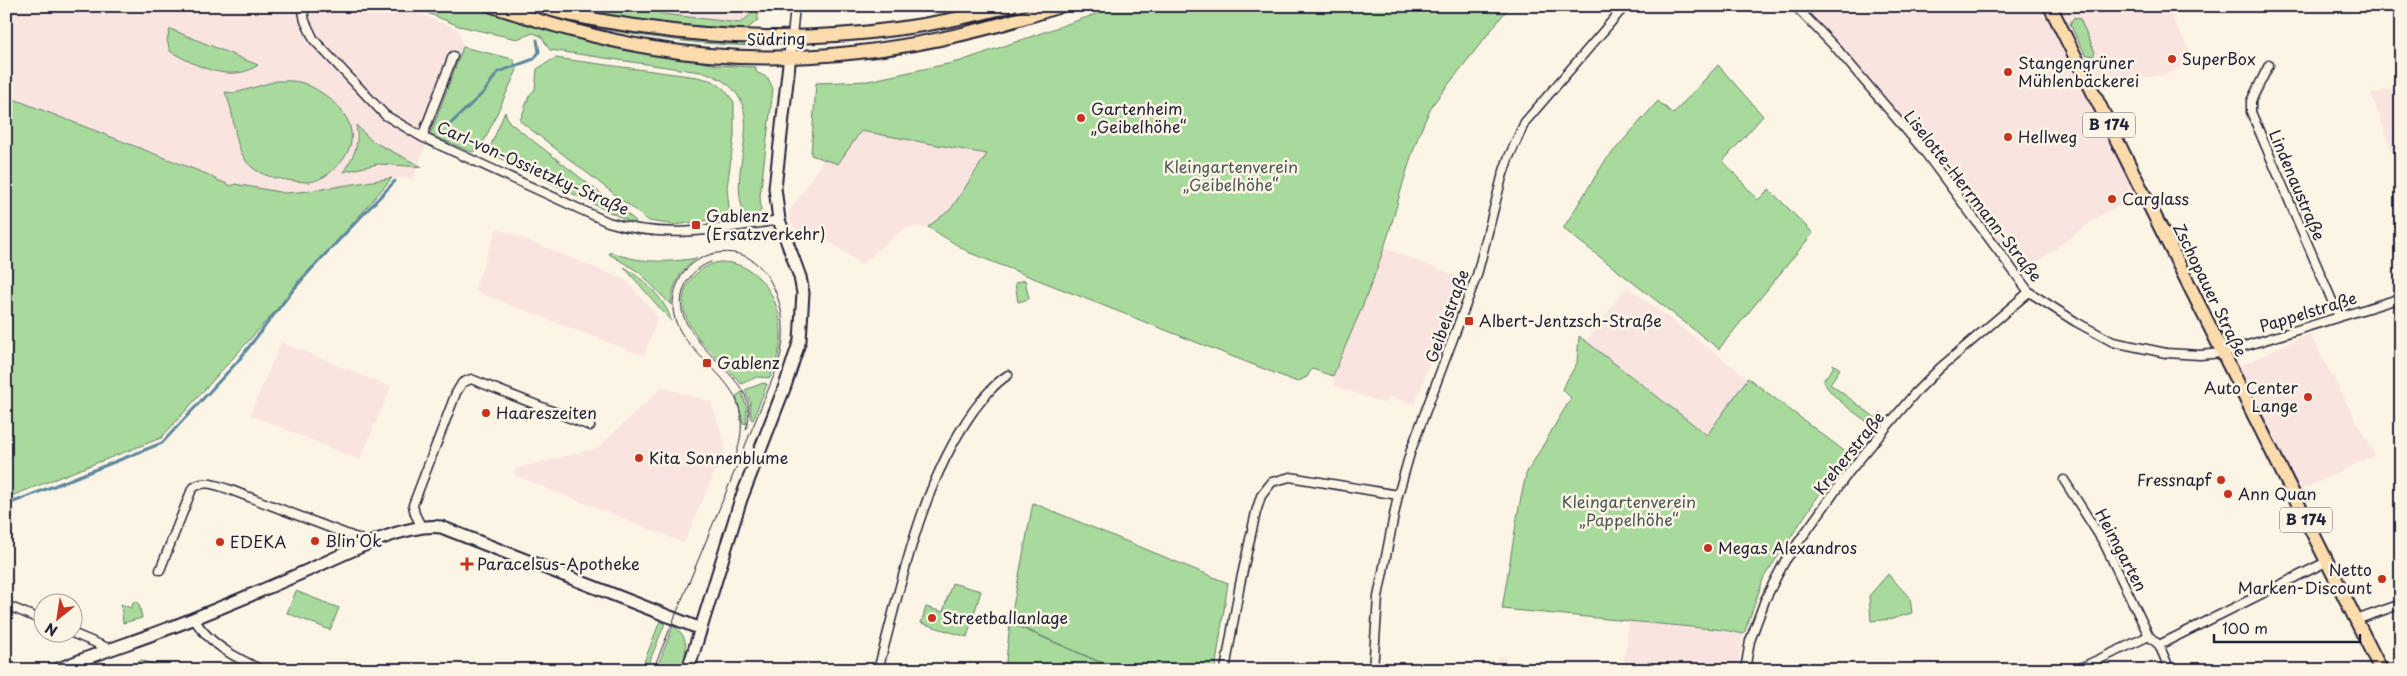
<svg xmlns="http://www.w3.org/2000/svg" width="2407" height="676" font-family="'Playpen Sans',sans-serif">
  <style>
    .built { fill: #fae4e0 }
    .green { fill: #a8da9c; stroke: #657e6c }
    .lines { fill: none; stroke-linecap: round; stroke-linejoin: round }
    .stream { stroke: #5b879f; stroke-width: 3 }
    .street-casing { stroke: #22223b; stroke-width: 11 }
    .secondary-casing { stroke: #22223b; stroke-width: 15 }
    .primary-casing { stroke: #22223b; stroke-width: 16 }
    .street { stroke: #fcf5e5; stroke-width: 8 }
    .secondary { stroke: #fcf5e5; stroke-width: 11 }
    .primary { stroke: #fcdcac; stroke-width: 12 }
    .tram { stroke: #22223b; stroke-width: 1 }
    .poi-dot { fill: #c8321e; stroke: #fcf5e5; stroke-width: 2 }
    .labels { text-anchor: middle; stroke-width: 5; stroke-linejoin: round; paint-order: stroke }
    .shield { fill: #fcf5e5; stroke: #63616e; stroke-width: 1 }
    .shield-label { font-size: 15px; font-weight: bold; fill: #22223b }
    .street-label { font-size: 16px; fill: #22223b; stroke: #fcf5e5 }
    .poi-label { font-size: 16px; fill: #22223b; stroke: #fcf5e5; text-anchor: start }
    .park-label { font-size: 16px; fill: #4a5958; stroke: #fcf5e5 }
  </style>
  <rect width="100%" height="100%" fill="#fcf5e5"/>
  <filter id="ink" filterUnits="userSpaceOnUse"><feTurbulence type="fractalNoise" baseFrequency=".02" numOctaves="2"/><feDisplacementMap in="SourceGraphic" scale="10" xChannelSelector="R" yChannelSelector="G"/><feConvolveMatrix kernelMatrix="1 2 1 2 8 2 1 2 1" color-interpolation-filters="sRGB"/></filter>
  <g filter="url(#ink)">
    <path class="built" d="M6 6H402L459 30 463 47 413 179 392 178 309 191 285 193 235 184 233 186 214 179 209 175 6 96Z
      M634 6H758L740 23 663 14Z
      M1801 6H2044L2141 195 2104 213 2020 274 1888 100 1837 42Z
      M2057 6H2166L2194 59 2165 75 2095 84Z
      M2401 86V178L2371 94Z
      M861 131 987 154 951 209 928 227 905 228 861 264 817 233 811 240 793 226 788 214 824 159 838 164Z
      M497 228 626 280 658 317 644 356 474 291Z
      M1384 248 1460 277 1415 404 1389 397 1386 404 1334 386 1333 376Z
      M1627 286 1748 378 1707 435 1586 342Z
      M2309 333 2375 455 2299 491 2239 367Z
      M281 342 391 387 360 460 250 415Z
      M662 387 711 402 726 446 684 543 514 475 516 468 598 448Z
      M1629 620 1744 634 1737 670H1623Z
      M1501 655 1507 661 1517 670H1489Z"/>
    <path class="green" d="M411 6H474L543 28 716 65 756 67V72L768 78 773 89 760 196 761 211 756 216 747 219C719 169 782 102 707 73L550 50 541 36 533 33 517 39 459 26Z
      M507 6H520L656 35 758 43V46C672 44 590 29 507 6Z
      M570 6H634L663 14 740 23 758 9V20L747 29C688 26 627 21 570 6Z
      M1119 6H1510L1433 104C1409 149 1400 200 1384 248 1370 292 1350 334 1333 376L1312 369 1307 377 1297 382 970 253 928 227 951 209 987 154 861 131 838 164 811 155 816 83 868 81 961 61Z
      M2074 17 2080 19 2095 52 2093 56 2085 54 2070 24Z
      M170 29 258 65C232 84 195 66 170 51L167 40Z
      M463 47 513 59 517 70 481 148 472 152 430 135Z
      M555 58 697 77 713 81 725 90 734 102V136L727 188 730 217 675 225 649 221 520 121 529 96 535 89 537 69Z
      M1718 65 1763 116 1723 161 1758 200 1769 189 1813 233 1719 349 1565 230 1564 227 1605 161 1658 101 1673 114Z
      M276 81C284 81 295 80 303 83 324 91 355 114 351 141 349 159 327 180 309 182 302 182 294 181 287 180 272 178 256 174 246 161 232 141 236 114 225 92L235 93Z
      M6 96 209 175 215 179 232 186 235 184 285 193 309 191 392 178 298 286 161 438 6 498Z
      M505 112 509 122 636 221 634 224 488 152Z
      M356 125 372 141 422 167 378 164 343 172C354 156 360 145 356 125Z
      M610 252C638 263 668 263 697 258 681 270 672 284 671 305L639 272 609 254Z
      M719 262C759 261 782 300 781 337 781 351 775 364 770 378L757 377 741 384C720 357 667 322 688 284 695 272 706 265 719 262Z
      M624 267C642 278 667 300 671 321Z
      M1025 280 1029 299 1018 302 1015 283Z
      M1579 336 1707 435 1748 378 1847 453 1764 577 1744 634 1723 630 1502 609 1518 512 1526 474 1571 398 1562 389 1577 363Z
      M1833 364 1840 369 1830 384 1876 418 1881 412 1883 414 1873 426C1861 417 1824 393 1824 379L1833 368Z
      M763 383 767 384 753 420 751 419 750 402 745 390Z
      M742 392 747 409 746 424 743 423 736 396Z
      M1033 503 1228 583 1215 670H1118L1010 622Z
      M1888 574 1910 598 1912 613 1892 619 1871 621 1869 596Z
      M952 583 981 591 967 637 921 623 926 607 943 612Z
      M296 591 339 608 330 630 287 613Z
      M134 601 139 604 142 618 123 623 121 604 131 608Z
      M660 621 665 623 646 670H641Z
      M1010 623 1106 665 1116 670H1005Z
      M673 626C691 637 686 653 681 670H656Z
      M141 660 171 670H129Z"/>
    <g class="lines">
      <path class="stream" d="M447 127 484 92 498 72 534 59 539 52 537 40
        M6 505 162 443 238 361 300 281 395 181"/>
      <defs>
        <path id="street" d="M302 6 305 21 314 40 385 115 422 137 608 222C665 240 721 229 779 220
          M1795 6 1837 49 1924 151 2029 292 2076 322 2113 342 2166 353 2200 355 2222 353 2401 298
          M792 37 795 6
          M2269 65 2251 101V112L2339 317
          M422 137 453 56
          M2064 480 2104 543 2149 636 2159 645 2170 670
          M421 526 415 514 413 505 456 393 462 383 471 379 590 426
          M160 570 192 489C203 479 215 485 228 489L370 543
          M6 605 42 620
          M194 619C210 645 235 657 262 670
          M2356 620 2401 604
          M72 633 108 648
          M2159 645 2326 562
          M878 670C902 582 920 486 974 410 984 397 994 384 1008 375
          M1225 670 1240 584 1256 512 1261 496 1272 482 1290 477 1398 495
          M1373 670 1378 597 1398 495 1411 450 1477 275 1502 177 1508 159 1525 122 1625 6
          M1745 670 1750 641 1765 600 1776 578 1785 561 1849 472 1915 393 1940 368 2029 292
          M2076 670 2149 636"/>
        <path id="secondary" d="M56 670C102 651 149 637 195 618 232 603 268 588 304 572 339 557 404 522 441 527L701 629
          M688 670 741 499 785 386 800 340 803 293 800 277 779 220 775 188 792 37"/>
        <path id="primary" d="M492 6C545 23 598 39 653 48 788 71 931 50 1060 6
          M539 6C570 16 602 21 635 26 760 45 888 39 1010 6
          M2050 6 2381 670"/>
      </defs>
      <use href="#street" class="street-casing"/>
      <use href="#secondary" class="secondary-casing"/>
      <use href="#primary" class="primary-casing"/>
      <use href="#street" class="street"/>
      <use href="#secondary" class="secondary"/>
      <use href="#primary" class="primary"/>
      <path class="tram" d="M711 262C698 267 689 275 684 288 668 331 728 362 745 395 750 406 750 418 746 429
        M653 670 775 373C777 365 781 356 782 347 787 316 776 273 747 257 735 251 718 251 706 256 693 261 682 271 677 285 657 338 717 359 736 399 744 417 742 437 736 455"/>
    </g>
  </g>
  <g class="poi-dot">
    <circle cx="2172" cy="59" r="5"/>
    <circle cx="2008" cy="72" r="5"/>
    <circle cx="1081" cy="118" r="5"/>
    <circle cx="2008" cy="137" r="5"/>
    <circle cx="2112" cy="199" r="5"/>
    <rect x="691" y="220" width="10" height="10" rx="2.5"/>
    <rect x="1464" y="316" width="10" height="10" rx="2.5"/>
    <rect x="702" y="358" width="10" height="10" rx="2.5"/>
    <circle cx="2308" cy="397" r="5"/>
    <circle cx="486" cy="413" r="5"/>
    <circle cx="639" cy="458" r="5"/>
    <circle cx="2221" cy="480" r="5"/>
    <circle cx="2228" cy="494" r="5"/>
    <circle cx="315" cy="541" r="5"/>
    <circle cx="220" cy="542" r="5"/>
    <circle cx="1708" cy="548" r="5"/>
    <path d="M464.5 556.5h5v5h5v5h-5v5h-5v-5h-5v-5h5z"/>
    <circle cx="2382" cy="579" r="5"/>
    <circle cx="932" cy="618" r="5"/>
  </g>
  <g class="labels">
    <g class="shield">
      <rect x="2083" y="112.5" width="52" height="25" rx="4"/>
      <rect x="2280" y="507.5" width="52" height="25" rx="4"/>
    </g>
    <g class="shield-label">
      <text x="2109" y="130">B 174</text>
      <text x="2306" y="525">B 174</text>
    </g>
    <g class="street-label">
      <text transform="translate(776 39) rotate(-1)" y="6">Südring</text>
      <text transform="translate(533 168) rotate(24)" y="6">Carl-von-Ossietzky-Straße</text>
      <text transform="translate(2297 185) rotate(67)" y="6">Lindenaustraße</text>
      <text transform="translate(1973 196) rotate(52)" y="6">Liselotte-Herrmann-Straße</text>
      <text transform="translate(2210 290) rotate(64)" y="6">Zschopauer Straße</text>
      <text transform="translate(2308 312) rotate(-17)" y="6">Pappelstraße</text>
      <text transform="translate(1447 316) rotate(-70)" y="6">Geibelstraße</text>
      <text transform="translate(1849 453) rotate(-51)" y="6">Kreherstraße</text>
      <text transform="translate(2121 550) rotate(62)" y="6">Heimgarten</text>
    </g>
    <g class="poi-label">
      <text x="2182" y="65">SuperBox</text>
      <text x="2018" y="69">Stangengrüner<tspan x="2018" dy="18">Mühlenbäckerei</tspan></text>
      <text x="1091" y="115">Gartenheim<tspan x="1091" dy="18">„Geibelhöhe“</tspan></text>
      <text x="2018" y="143">Hellweg</text>
      <text x="2122" y="205">Carglass</text>
      <text x="706" y="222">Gablenz<tspan x="706" dy="18">(Ersatzverkehr)</tspan></text>
      <text x="1479" y="327">Albert-Jentzsch-Straße</text>
      <text x="717" y="369">Gablenz</text>
      <text x="2298" y="394" text-anchor="end">Auto Center<tspan x="2298" dy="18">Lange</tspan></text>
      <text x="496" y="419">Haareszeiten</text>
      <text x="649" y="464">Kita Sonnenblume</text>
      <text x="2211" y="486" text-anchor="end">Fressnapf</text>
      <text x="2238" y="500">Ann Quan</text>
      <text x="325" y="547">Blin'Ok</text>
      <text x="230" y="548">EDEKA</text>
      <text x="1718" y="554">Megas Alexandros</text>
      <text x="477" y="570">Paracelsus-Apotheke</text>
      <text x="2372" y="576" text-anchor="end">Netto<tspan x="2372" dy="18">Marken-Discount</tspan></text>
      <text x="942" y="624">Streetballanlage</text>
    </g>
    <g class="park-label">
      <text x="1231" y="173">Kleingartenverein<tspan x="1231" dy="18">„Geibelhöhe“</tspan></text>
      <text x="1629" y="508">Kleingartenverein<tspan x="1629" dy="18">„Pappelhöhe“</tspan></text>
    </g>
  </g>
  <rect width="2407" height="676" fill="none" stroke="#fcf5e5" stroke-width="25"/>
  <rect x="12" y="12" width="2382" height="651" fill="none" stroke="#22223b" stroke-width="2" filter="url(#ink)"/>
  <g transform="translate(58 618) rotate(210)"><circle r="24" fill="#fcf5e5" stroke="#a5a1a1"/>
  <path d="M0-4L9 19L0 12L-9 19Z" fill="#c8321e"/>
  <text y="-8" font-size="14" font-weight="bold" text-anchor="middle" fill="#22223b">N</text>
  </g>
  <path d="M2214 634v8h146v-8" fill="none" stroke="#22223b" stroke-width="2.5"/>
  <text x="2222" y="634" font-size="15" fill="#22223b" stroke="#fcf5e5" stroke-width="4" paint-order="stroke">100 m</text>
</svg>
